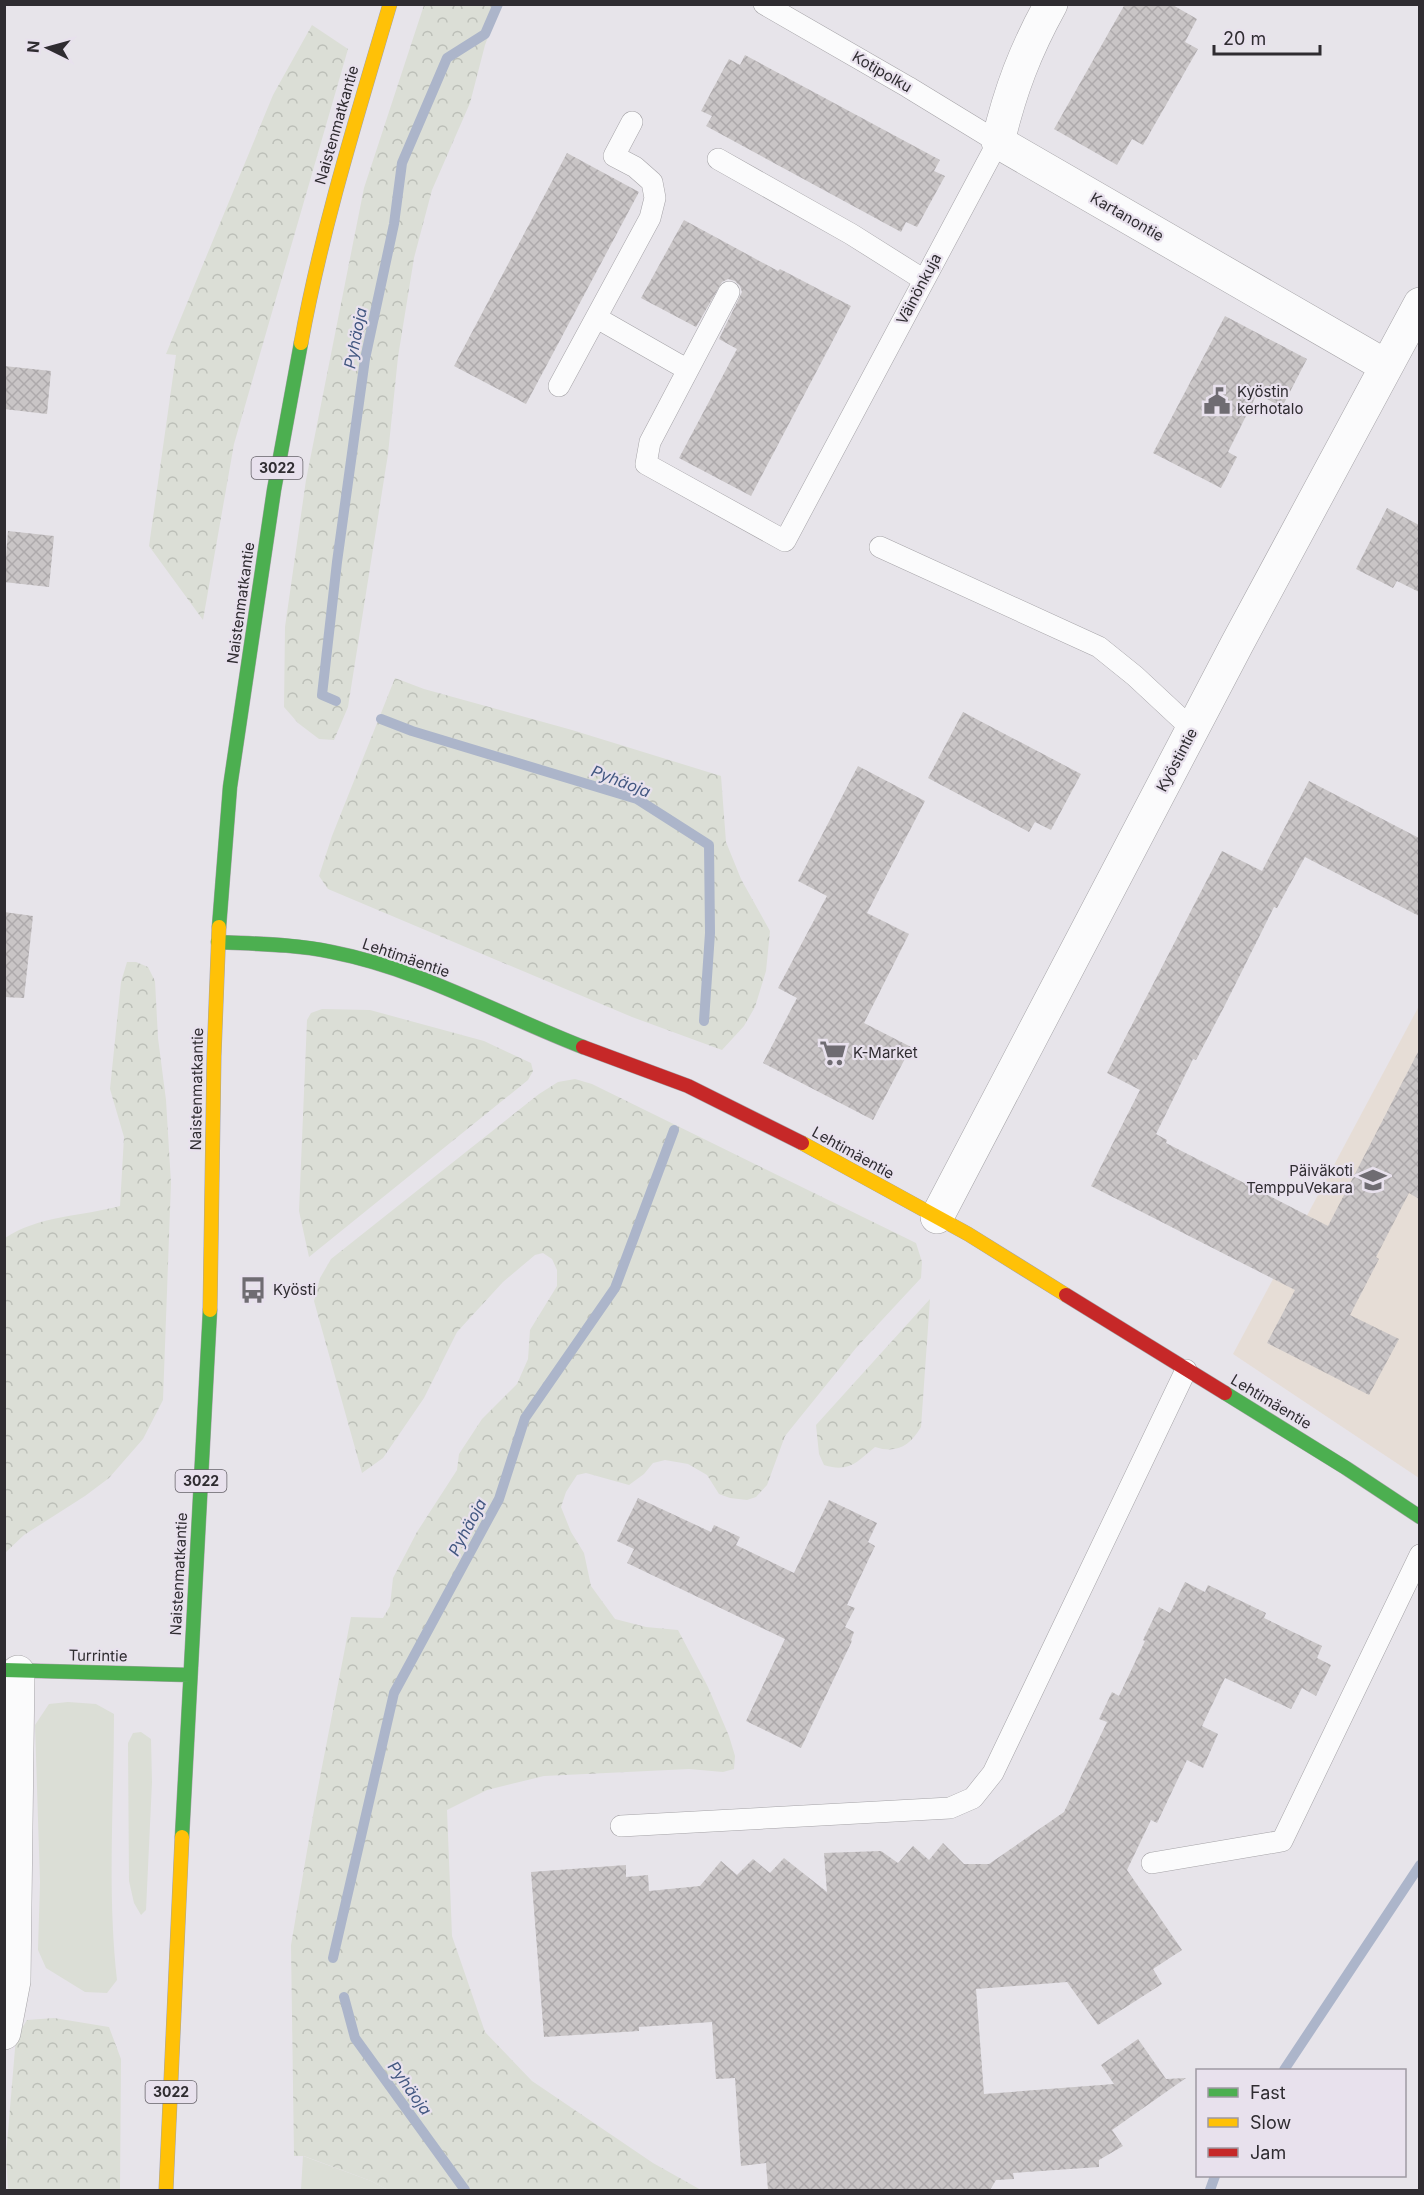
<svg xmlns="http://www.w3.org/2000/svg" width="1424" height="2195" font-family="Inter,sans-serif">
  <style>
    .education { fill: #e6ddd6 }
    .grass { fill: #dbded6 }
    .forest { fill: url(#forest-crowns) }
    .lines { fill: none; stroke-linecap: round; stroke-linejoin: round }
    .stream { stroke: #acb5ca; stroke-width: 10 }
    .building { fill: url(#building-cross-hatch) }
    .lane-casing { stroke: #a5a3a7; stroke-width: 22 }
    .street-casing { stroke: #a5a3a7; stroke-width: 34 }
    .fast-casing { stroke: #a5a3a7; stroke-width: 15 }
    .slow-casing { stroke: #a5a3a7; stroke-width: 15 }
    .jam-casing { stroke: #a5a3a7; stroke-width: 15 }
    .lane { stroke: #fbfbfc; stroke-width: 21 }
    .street { stroke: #fbfbfc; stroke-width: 33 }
    .fast { stroke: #4caf50; stroke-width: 14 }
    .slow { stroke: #ffc107; stroke-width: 14 }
    .jam { stroke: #c62828; stroke-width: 14 }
    .labels { text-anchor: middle; stroke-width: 4.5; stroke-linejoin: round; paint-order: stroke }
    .shield { fill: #e8e1ed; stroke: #666269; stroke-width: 1.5 }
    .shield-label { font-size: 14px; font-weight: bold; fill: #2f2c31 }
    .street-label { font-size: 15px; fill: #2f2c31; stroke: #e8e1ed }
    .poi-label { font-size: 15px; fill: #2f2c31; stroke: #e8e1ed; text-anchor: start }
    .water-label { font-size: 16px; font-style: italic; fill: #425781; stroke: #e8e1ed }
  </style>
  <defs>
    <pattern id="forest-crowns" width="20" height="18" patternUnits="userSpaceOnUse" patternTransform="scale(1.5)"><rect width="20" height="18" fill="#dbded6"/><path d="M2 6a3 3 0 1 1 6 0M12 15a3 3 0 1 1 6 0" fill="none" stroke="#bcbfb8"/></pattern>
    <pattern id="building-cross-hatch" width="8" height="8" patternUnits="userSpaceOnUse" patternTransform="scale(1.5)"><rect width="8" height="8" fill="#c9c5c6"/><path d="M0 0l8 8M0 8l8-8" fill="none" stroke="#ada9ab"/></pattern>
  </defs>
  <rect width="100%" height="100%" fill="#e7e4ea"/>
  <path class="education" d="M1419 1006V1478L1233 1354Z"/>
  <path class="grass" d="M68 1702 96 1704 114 1714C114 1803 107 1891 117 1980L107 1993 85 1992 46 1968 38 1950 40 1882 35 1725 49 1704Z
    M141 1732 151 1739 152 1782 146 1910 141 1915 134 1903 129 1881 128 1743 133 1733Z
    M303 2156 371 2181 388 2190H301Z"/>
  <path class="forest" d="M424 5H500L485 45 470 103 432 190 414 258 398 357 388 454 348 707 334 740 319 739 298 723 284 707 285 627 306 480 364 188Z
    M312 25 348 49 234 444 203 620 149 546 176 355 166 354 273 95Z
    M395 678 424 689 572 730 721 776 726 842 741 879 770 931 766 971 755 1007 744 1026 722 1050 632 1017 328 889 319 876 332 836Z
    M127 962H136L148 967 155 981 158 1038 166 1100 171 1183 163 1400 143 1439 109 1478 85 1496 24 1535 5 1553V1238C37 1216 83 1216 120 1206L124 1137 110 1089 121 982Z
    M322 1009 370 1010 484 1041 531 1063 533 1071 528 1080 309 1257 299 1211 307 1020 311 1013Z
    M575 1079 592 1084 916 1243 922 1262 921 1278 856 1348 785 1436 767 1485 756 1497 747 1500 730 1498 719 1494 707 1475 688 1464 665 1460 653 1463 644 1474 629 1485 586 1473 577 1475 566 1492 561 1507 571 1532 584 1553 591 1586 615 1619 646 1627 678 1630 708 1687 729 1736 735 1756 734 1769 723 1772 689 1769 544 1776 487 1790 447 1810 452 1936 485 2032 532 2081 653 2163 701 2190H388L371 2181 304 2156H294L291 1945 316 1798 351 1617 383 1618 390 1606 393 1578 417 1532 457 1470 459 1454 482 1419 517 1384 528 1359 530 1330 557 1286V1270L552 1259 543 1253 535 1255 503 1282 457 1332 424 1398 383 1458 362 1473 314 1301 320 1278 331 1259 539 1094 558 1082Z
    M930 1299 921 1427C910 1446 896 1454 875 1447 857 1462 849 1473 824 1465L819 1454 816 1425Z
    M54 2018 109 2027 121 2059 120 2190H8L6 2155 16 2037 27 2020Z"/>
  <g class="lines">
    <path class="stream" d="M336 701 322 695 337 562 365 359 394 224 402 163 447 58 485 34 498 4
      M381 719 412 731 637 799 709 845 710 933 704 1021
      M333 1958 394 1693 499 1499 525 1418 615 1288 674 1130
      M344 1997 355 2038 465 2190
      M1284 2070 1420 1865
      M1210 2190 1215 2176"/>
  </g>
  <path class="building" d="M1125 4H1171L1197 19 1185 42 1198 49 1143 145 1132 139 1117 165 1054 129Z
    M745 55 940 160 934 171 945 176 917 227 906 222 901 232 706 126 712 116 701 111 729 59 740 65Z
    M567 153 639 192 526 404 454 366Z
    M684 220 778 271 780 269 851 306 751 496 679 458 737 349 719 339 742 292 740 286 735 281 728 279 722 282 696 327 641 298Z
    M1225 316 1307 359 1282 407 1257 394 1228 452 1237 457 1221 488 1153 453Z
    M4 366 51 371 47 414 4 409Z
    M1387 508 1419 525V592L1397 581 1393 588 1356 569Z
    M8 531 54 536 49 587 4 582Z
    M963 712 1081 774 1051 830 1035 822 1029 832 928 778Z
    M858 766 925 801 867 913 909 934 864 1023 911 1047 873 1120 763 1063 797 998 778 988 827 896 798 881Z
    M1309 781 1419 838V916L1305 857 1277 908 1274 907 1224 1007 1196 1060 1193 1059 1156 1134 1167 1140 1166 1143 1328 1226 1419 1050V1199L1409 1193 1376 1257 1379 1259 1350 1315 1399 1339 1369 1395 1267 1343 1295 1290 1091 1186 1140 1090 1107 1073 1222 851 1262 871Z
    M4 912 33 916 24 998 4 997Z
    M638 1498 711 1532 714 1525 740 1537 736 1545 794 1573 829 1500 877 1523 868 1542 875 1546 847 1605 855 1608 845 1627 854 1632 851 1640 852 1641 801 1748 746 1721 785 1639 627 1563 634 1549 617 1541Z
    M1185 1582 1205 1592 1208 1585 1266 1613 1264 1618 1322 1646 1317 1658 1331 1665 1316 1696 1302 1688 1291 1709 1225 1678 1202 1726 1218 1734 1203 1768 1187 1760 1157 1823 1151 1820 1127 1870 1182 1950 1153 1969 1162 1984 1098 2025 1067 1982 976 1989 984 2094 1114 2084 1101 2065 1138 2039 1166 2079 1186 2078 1112 2130 1123 2146 1099 2160V2167L1013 2173 1014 2179 996 2180 990 2190H768L766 2163 741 2166 735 2078 716 2079 712 2022 639 2027V2031L544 2037 531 1872 626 1865V1877L648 1875 649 1891 700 1886 721 1861 737 1875 753 1859 770 1873 784 1858 827 1892 824 1853 881 1851 898 1863 913 1846 929 1860 943 1843 964 1864H989L1064 1812 1107 1722 1099 1719 1112 1692 1119 1696 1145 1641 1143 1640 1159 1607 1170 1613Z"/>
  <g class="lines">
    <defs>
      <path id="lane" d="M718 159 851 234 924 280
        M729 292 650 442 646 464 785 541 998 142 908 87 764 4
        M597 318 688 370
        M559 386 650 218 655 198 652 182 635 167 614 156 632 122
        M880 547 1099 647 1135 676 1193 730
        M621 1826 950 1808 973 1798 993 1773 1186 1370
        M1152 1863 1282 1841 1420 1555"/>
      <path id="street" d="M1051 4C1025 51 1010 91 998 142L1386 366
        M937 1217 1237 644 1420 304
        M4 2033 14 1981 18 1672"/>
      <path id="fast" d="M219 927 230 787 274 490 301 343
        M218 942C256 944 294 944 332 952 420 969 500 1015 583 1047
        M1225 1393 1346 1468 1420 1517
        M4 1670 190 1675
        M182 1837 210 1310"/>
      <path id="slow" d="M301 343C322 228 357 116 390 4
        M802 1143 968 1234 1066 1295
        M210 1310 214 1056 219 927
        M166 2190 182 1837"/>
      <path id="jam" d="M583 1047 688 1086 802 1143
        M1066 1295 1225 1393"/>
    </defs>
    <use href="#lane" class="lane-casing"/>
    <use href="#street" class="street-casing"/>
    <use href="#fast" class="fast-casing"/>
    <use href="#slow" class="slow-casing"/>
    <use href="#jam" class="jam-casing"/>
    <use href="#lane" class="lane"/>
    <use href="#street" class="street"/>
    <use href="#fast" class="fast"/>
    <use href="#slow" class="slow"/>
    <use href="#jam" class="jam"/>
  </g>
  <defs>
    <symbol id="civic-bare" viewBox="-9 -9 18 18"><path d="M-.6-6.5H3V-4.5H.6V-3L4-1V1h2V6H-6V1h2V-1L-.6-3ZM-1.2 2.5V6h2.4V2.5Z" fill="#6f6c72" stroke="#e8e1ed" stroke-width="2.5" paint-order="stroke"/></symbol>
    <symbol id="supermarket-bare" viewBox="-9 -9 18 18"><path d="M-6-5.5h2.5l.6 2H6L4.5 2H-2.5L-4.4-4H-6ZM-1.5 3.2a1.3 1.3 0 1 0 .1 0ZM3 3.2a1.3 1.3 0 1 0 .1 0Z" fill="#6f6c72" stroke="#e8e1ed" stroke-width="2.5" paint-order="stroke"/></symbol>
    <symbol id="school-bare" viewBox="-9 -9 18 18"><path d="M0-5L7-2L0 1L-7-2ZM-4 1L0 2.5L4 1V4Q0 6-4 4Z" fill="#6f6c72" stroke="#e8e1ed" stroke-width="2.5" paint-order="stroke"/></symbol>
    <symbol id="bus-bare" viewBox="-9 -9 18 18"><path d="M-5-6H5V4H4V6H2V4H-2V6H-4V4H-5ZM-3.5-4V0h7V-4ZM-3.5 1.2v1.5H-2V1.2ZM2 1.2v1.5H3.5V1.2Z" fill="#6f6c72" stroke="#e8e1ed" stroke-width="2.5" paint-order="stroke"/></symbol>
  </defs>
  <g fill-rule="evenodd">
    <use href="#civic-bare" x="1198" y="382" width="38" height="38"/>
    <use href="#supermarket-bare" x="814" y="1034" width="38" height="38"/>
    <use href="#school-bare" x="1354" y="1161" width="38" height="38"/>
    <use href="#bus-bare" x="234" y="1271" width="38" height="38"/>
  </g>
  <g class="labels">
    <g class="shield">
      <rect x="251.5" y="457" width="51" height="22" rx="4.5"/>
      <rect x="175.5" y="1470" width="51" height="22" rx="4.5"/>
      <rect x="145.5" y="2081" width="51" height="22" rx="4.5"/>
    </g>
    <g class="shield-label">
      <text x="277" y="473">3022</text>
      <text x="201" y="1486">3022</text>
      <text x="171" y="2097">3022</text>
    </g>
    <g class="street-label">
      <text transform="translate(882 72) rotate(30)" y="5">Kotipolku</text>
      <text transform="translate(337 125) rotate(-74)" y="5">Naistenmatkantie</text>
      <text transform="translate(1127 217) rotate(30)" y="5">Kartanontie</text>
      <text transform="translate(919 289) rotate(-62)" y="5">Väinönkuja</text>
      <text transform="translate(241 603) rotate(-82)" y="5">Naistenmatkantie</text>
      <text transform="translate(1177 760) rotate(-62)" y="5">Kyöstintie</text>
      <text transform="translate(406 958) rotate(19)" y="5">Lehtimäentie</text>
      <text transform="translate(197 1089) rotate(-89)" y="5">Naistenmatkantie</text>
      <text transform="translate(853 1153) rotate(29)" y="5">Lehtimäentie</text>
      <text transform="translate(1271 1402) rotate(31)" y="5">Lehtimäentie</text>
      <text transform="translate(179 1574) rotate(-87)" y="5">Naistenmatkantie</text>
      <text transform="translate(98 1656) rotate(1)" y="5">Turrintie</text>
    </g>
    <g class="poi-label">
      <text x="1237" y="397">Kyöstin<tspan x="1237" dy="17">kerhotalo</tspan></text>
      <text x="853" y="1058">K-Market</text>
      <text x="1353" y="1176" text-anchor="end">Päiväkoti<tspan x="1353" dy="17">TemppuVekara</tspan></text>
      <text x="273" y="1295">Kyösti</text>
    </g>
    <g class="water-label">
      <text transform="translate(355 338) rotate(-79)" y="6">Pyhäoja</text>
      <text transform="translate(621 781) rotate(21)" y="6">Pyhäoja</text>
      <text transform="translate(467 1527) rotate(-62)" y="6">Pyhäoja</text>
      <text transform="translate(410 2088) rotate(54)" y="6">Pyhäoja</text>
    </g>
  </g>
  <rect width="1424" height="2195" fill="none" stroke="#2f2c31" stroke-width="12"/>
  <rect x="1196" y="2069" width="210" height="108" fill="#e8e1ed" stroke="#9e99a2" stroke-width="1.5"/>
  <rect x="1208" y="2088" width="30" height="9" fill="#4caf50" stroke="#9e99a2" stroke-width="1.5"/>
  <text x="1250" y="2099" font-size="18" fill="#2f2c31">Fast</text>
  <rect x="1208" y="2118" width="30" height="9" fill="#ffc107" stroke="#9e99a2" stroke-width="1.5"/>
  <text x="1250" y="2129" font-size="18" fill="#2f2c31">Slow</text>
  <rect x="1208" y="2148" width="30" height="9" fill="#c62828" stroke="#9e99a2" stroke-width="1.5"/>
  <text x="1250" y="2159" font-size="18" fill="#2f2c31">Jam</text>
  <g transform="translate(48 48) rotate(275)" stroke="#e8e1ed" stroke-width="4.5" paint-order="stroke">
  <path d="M0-4.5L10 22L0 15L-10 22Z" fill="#2f2c31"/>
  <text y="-9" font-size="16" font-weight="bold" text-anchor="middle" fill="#2f2c31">N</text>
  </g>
  <path d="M1214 45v9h106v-9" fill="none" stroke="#2f2c31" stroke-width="3"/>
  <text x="1223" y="45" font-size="18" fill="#2f2c31" stroke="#e8e1ed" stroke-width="4.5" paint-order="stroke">20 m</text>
</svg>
